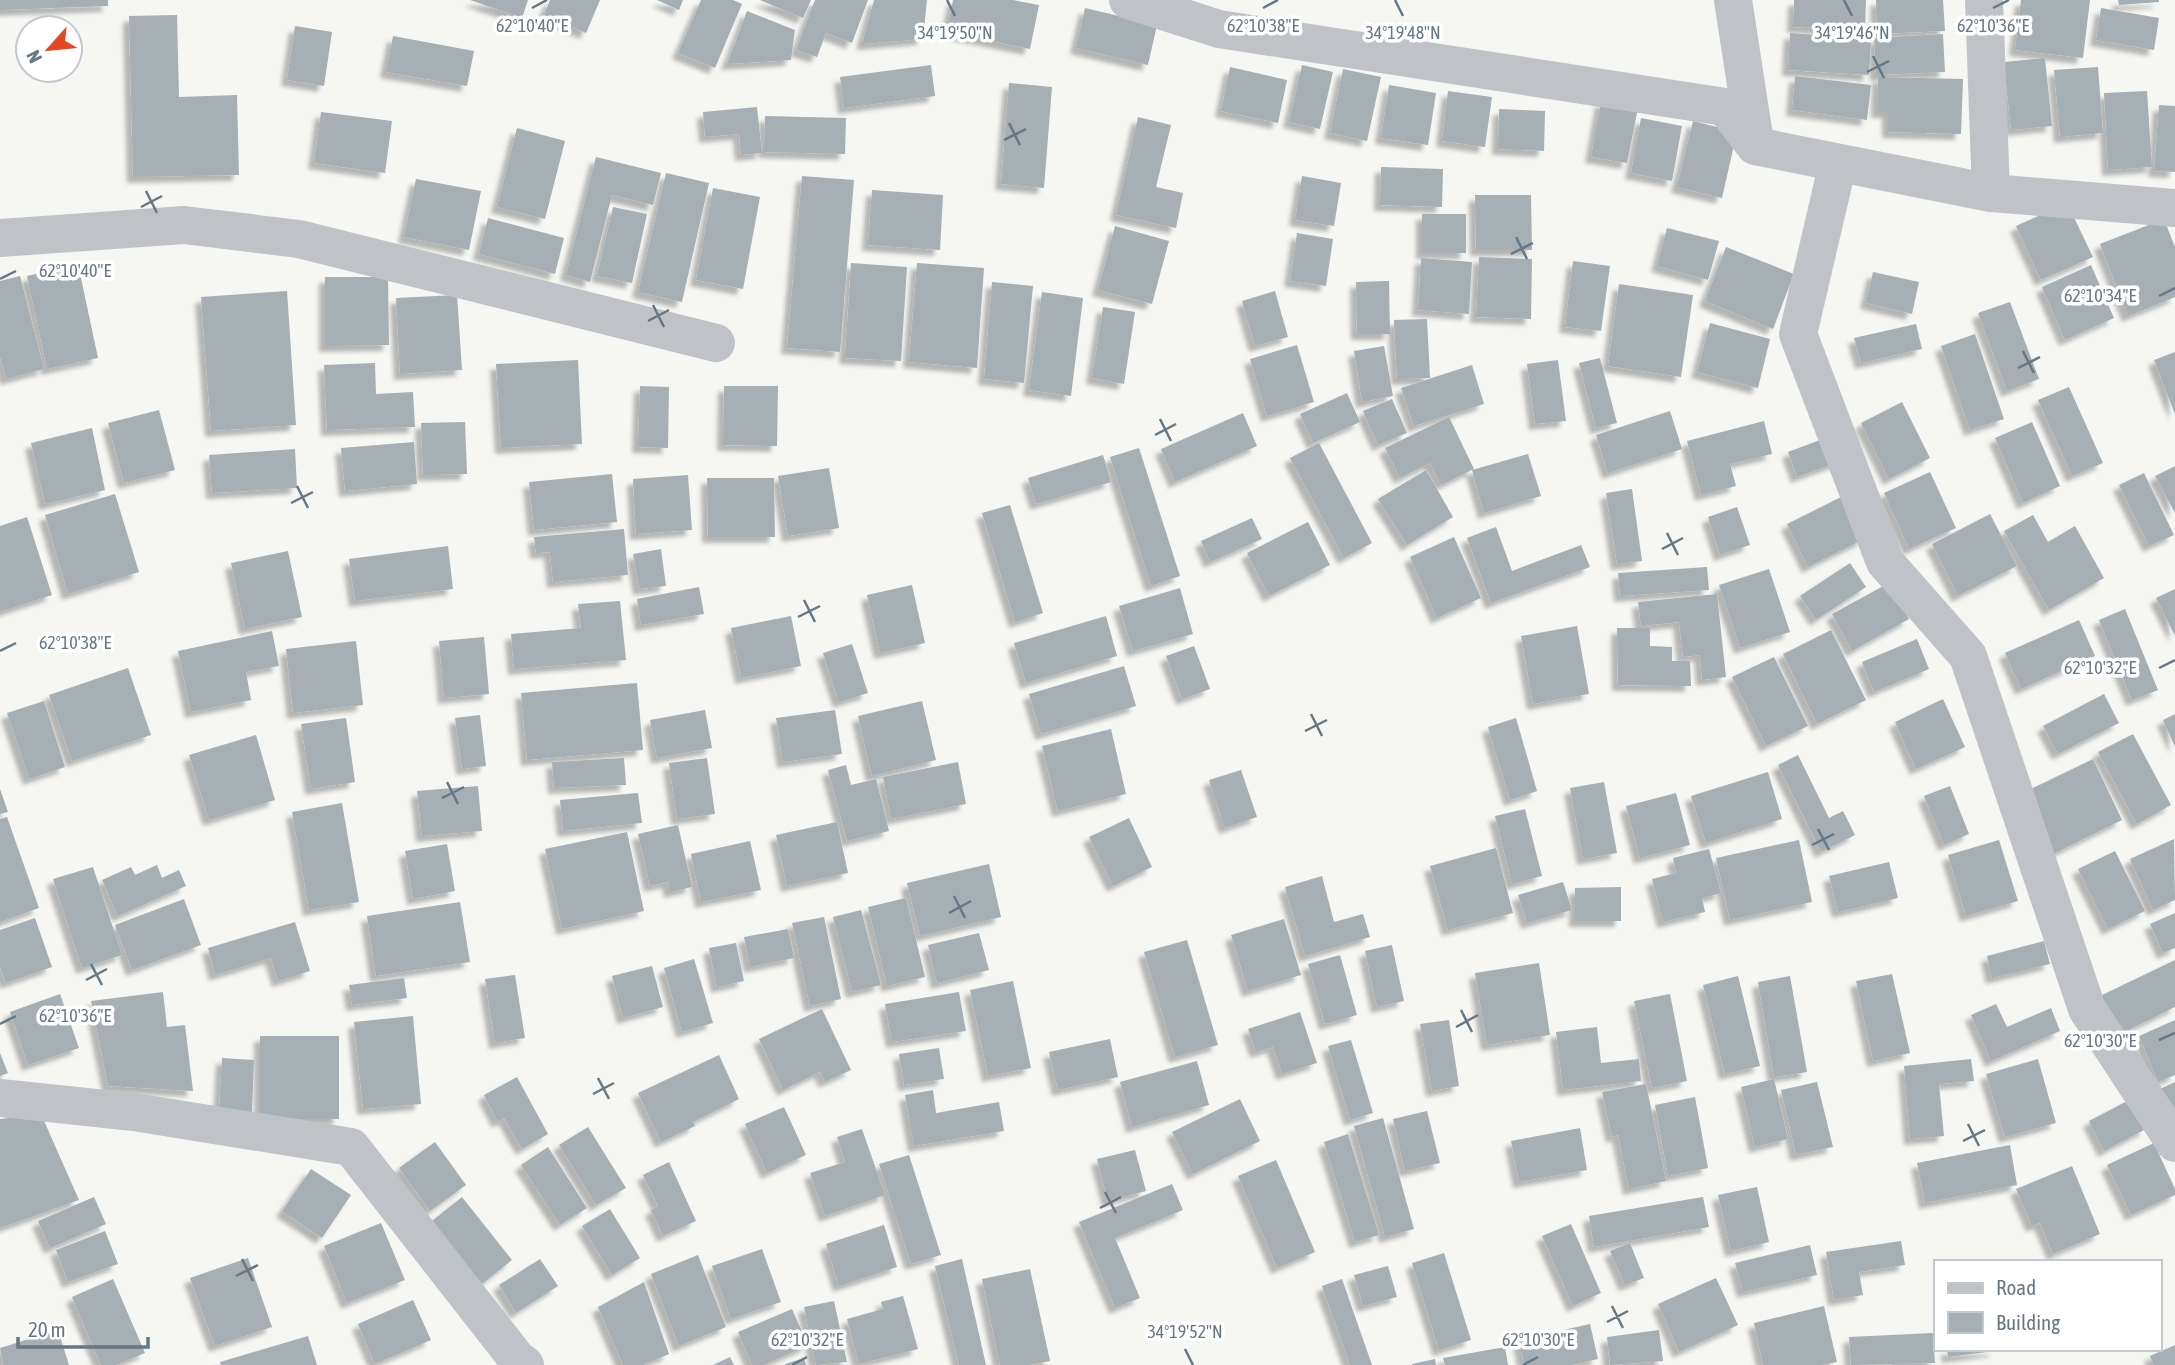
<svg xmlns="http://www.w3.org/2000/svg" width="2175" height="1365" font-family="'Asap Condensed',sans-serif">
  <style>
    .building { fill: #a6afb4; filter: url(#shadow) }
    .lines { fill: none; stroke-linecap: round; stroke-linejoin: round }
    .street { stroke: #bfc3c7; stroke-width: 38 }
    .ticks { fill: none; stroke: #657884; stroke-width: 2.5 }
    .ticks-label { font-size: 18px; text-anchor: middle; fill: #657884; stroke: #fff; stroke-width: 7; stroke-linejoin: round; paint-order: stroke }
  </style>
  <defs>
    <filter id="shadow"><feDropShadow dx="-6" dy="6" stdDeviation="2" flood-color="#0004"/></filter>
  </defs>
  <rect width="100%" height="100%" fill="#f6f6f3"/>
  <path class="building" d="M0 0H108V6L0 10Z
    M470 0H528L522 18Z
    M550 0H600L586 33 544 15Z
    M657 0H683L679 10Z
    M701 0H733L742 4 715 68 678 53Z
    M760 0H811L803 18Z
    M815 0H868L852 43 826 33 817 57 796 50Z
    M874 0H927L923 39 862 44Z
    M953 0H1013L1039 5 1030 49 947 32Z
    M1794 0H1866L1865 30 1793 27Z
    M1876 0H1943L1945 31 1877 34Z
    M2021 0H2090L2083 58 2015 50Z
    M2118 0H2159V2L2119 5Z
    M1085 8 1157 25 1148 65 1076 48Z
    M2101 8 2159 18 2154 50 2096 40Z
    M747 11 795 30 791 60 727 64Z
    M177 15 179 97 237 95 239 175 133 177 129 16Z
    M295 26 332 32 324 86 287 80Z
    M1790 33 1871 39 1869 75 1788 70Z
    M1943 34 1945 72 1876 75 1874 38Z
    M393 36 474 51 467 86 386 72Z
    M2045 58 2052 126 2011 130 2004 62Z
    M931 65 935 96 844 108 840 77Z
    M1302 65 1333 72 1320 129 1289 122Z
    M1230 67 1287 80 1278 123 1221 111Z
    M2098 67 2103 133 2060 137 2054 70Z
    M1343 69 1381 77 1367 141 1330 133Z
    M1795 76 1871 85 1867 120 1792 110Z
    M1878 77 1963 79 1961 134 1888 132V112H1877Z
    M1009 83 1052 87 1044 188 1001 184Z
    M1389 85 1436 93 1428 145 1381 138Z
    M1448 91 1492 97 1485 147 1442 141Z
    M2147 91 2152 167 2108 170 2104 93Z
    M1601 101 1638 108 1627 163 1591 157Z
    M2159 105 2175 106V172L2154 171Z
    M757 107 762 153 741 155 739 134 705 137 703 112Z
    M1499 109 1545 111 1544 151 1498 149Z
    M321 112 392 121 385 173 314 163Z
    M765 116 846 118 845 154 764 152Z
    M1138 117 1171 125 1156 187 1183 193 1176 228 1116 215Z
    M1641 118 1682 126 1672 181 1631 173Z
    M1693 121 1737 132 1722 198 1677 187Z
    M517 128 565 141 545 219 497 207Z
    M596 157 661 173 653 205 612 195 590 282 566 275Z
    M1381 167 1443 169 1442 207 1380 205Z
    M666 173 709 183 682 302 638 292Z
    M802 176 854 180 840 352 787 348Z
    M1302 176 1341 183 1334 226 1295 220Z
    M416 179 481 191 469 250 404 237Z
    M713 188 760 197 743 289 696 280Z
    M872 190 943 195 940 250 868 245Z
    M1475 195H1531L1532 250H1476Z
    M2067 203 2093 257 2041 280 2016 226Z
    M613 207 647 214 632 283 597 276Z
    M1422 214H1466V253H1422Z
    M488 218 564 238 555 274 479 254Z
    M2164 219 2175 247V297L2128 316 2100 244Z
    M1115 226 1169 241 1152 304 1098 290Z
    M1667 228 1719 241 1708 280 1657 266Z
    M1297 233 1333 239 1326 286 1290 281Z
    M1726 247 1794 274 1773 329 1705 301Z
    M1479 257 1532 259 1531 319 1476 317Z
    M1421 258 1472 262 1469 314 1418 310Z
    M1573 261 1610 266 1601 331 1565 327Z
    M851 263 907 267 901 361 845 358Z
    M917 263 984 268 977 368 909 362Z
    M78 264 98 358 47 369 27 276Z
    M2091 265 2114 318 2065 340 2042 287Z
    M1873 272 1919 282 1912 314 1866 303Z
    M20 276 44 369 6 379 0 357V281Z
    M325 277H388L389 345 325 346Z
    M1389 281 1390 334H1357L1356 282Z
    M992 282 1033 286 1024 383 984 379Z
    M1619 284 1693 295 1681 377 1608 366Z
    M287 291 296 425 211 431 201 297Z
    M1275 291 1288 337 1255 346 1242 301Z
    M1042 292 1083 298 1071 396 1029 390Z
    M457 295 462 370 400 374 396 298Z
    M2010 302 2039 379 2007 391 1978 313Z
    M1103 307 1135 312 1124 384 1092 378Z
    M1427 319 1430 378 1397 379 1394 320Z
    M1710 323 1770 339 1758 388 1697 372Z
    M1916 324 1922 349 1861 363 1854 338Z
    M1975 334 2004 419 1970 430 1941 346Z
    M1297 345 1314 402 1267 416 1250 359Z
    M1384 346 1393 396 1362 402 1354 351Z
    M2175 352V414L2154 360Z
    M1600 358 1617 423 1596 428 1579 363Z
    M578 360 582 444 501 448 496 364Z
    M1558 360 1566 421 1535 424 1527 364Z
    M375 363 376 394 413 392 415 427 327 430 324 365Z
    M1472 365 1484 404 1414 426 1401 388Z
    M640 386 669 387 668 448 638 447Z
    M724 386H778L777 446 723 445Z
    M2069 387 2103 463 2072 476 2038 400Z
    M1347 393 1360 422 1313 443 1300 414Z
    M1392 399 1407 433 1378 445 1363 411Z
    M1902 402 1930 458 1889 479 1861 423Z
    M159 410 175 470 124 483 108 423Z
    M1670 411 1682 449 1608 473 1596 435Z
    M1243 413 1257 446 1175 482 1161 449Z
    M1449 417 1474 469 1441 485 1430 463 1400 478 1385 448Z
    M1764 421 1772 454 1730 464 1736 486 1701 495 1687 441Z
    M465 422 467 474 423 475 421 423Z
    M2032 422 2060 486 2023 503 1995 438Z
    M92 428 105 490 45 504 31 443Z
    M1828 437 1838 462 1797 477 1788 452Z
    M414 442 417 484 345 491 341 448Z
    M1319 443 1372 543 1344 558 1290 458Z
    M1139 448 1180 576 1151 586 1110 457Z
    M295 449 297 488 212 493 209 455Z
    M1528 454 1541 496 1484 513 1472 470Z
    M1103 455 1111 482 1036 504 1028 478Z
    M2175 466V513L2155 476Z
    M829 468 839 528 788 536 778 476Z
    M1426 470 1453 517 1407 545 1378 499Z
    M1930 472 1956 528 1909 549 1884 493Z
    M2144 473 2174 535 2149 546 2119 485Z
    M612 474 617 522 534 530 529 482Z
    M688 475 692 530 636 534 633 479Z
    M707 478H774L775 537H708Z
    M1632 489 1642 561 1617 564 1606 493Z
    M115 494 139 572 68 594 45 515Z
    M1843 496 1864 539 1808 567 1787 524Z
    M1010 505 1043 613 1015 622 982 513Z
    M1737 507 1750 545 1720 555 1708 517Z
    M1990 514 2017 566 1958 596 1932 544Z
    M2033 515 2048 542 2075 526 2104 578 2049 610 2004 531Z
    M27 517 52 595 0 612V526Z
    M1252 518 1262 539 1210 562 1201 541Z
    M1308 522 1330 565 1269 596 1247 553Z
    M1496 527 1512 571 1581 545 1590 567 1491 603 1467 538Z
    M624 529 628 575 553 582 550 552 536 553 534 537Z
    M1454 537 1481 598 1437 618 1410 557Z
    M448 546 453 589 355 601 349 559Z
    M661 549 666 586 639 589 633 554Z
    M288 551 302 617 245 629 231 563Z
    M1850 563 1866 587 1816 620 1800 596Z
    M1707 567 1709 590 1620 596 1618 573Z
    M1769 569 1790 632 1740 648 1719 585Z
    M1889 583 1909 619 1852 651 1832 614Z
    M912 585 925 643 880 653 867 595Z
    M699 587 704 614 641 625 637 599Z
    M1180 588 1193 634 1133 651 1119 606Z
    M2175 589V636L2156 598Z
    M1717 594 1726 677 1702 680 1700 655 1683 657 1679 622 1641 626 1638 602Z
    M620 601 626 660 514 669 511 634 581 628 578 604Z
    M2125 609 2158 690 2132 700 2099 620Z
    M791 616 801 666 741 678 731 628Z
    M1106 616 1117 656 1026 683 1014 643Z
    M2079 620 2095 656 2021 689 2005 653Z
    M1577 626 1589 694 1533 704 1521 636Z
    M1617 628H1650V646L1672 647V661H1690L1691 686 1618 685Z
    M1831 630 1866 700 1817 724 1783 654Z
    M272 631 279 666 246 672 251 700 191 712 178 651Z
    M484 637 489 694 444 698 439 641Z
    M1917 639 1929 669 1874 692 1862 662Z
    M356 641 363 705 293 713 286 649Z
    M852 644 868 693 839 702 823 653Z
    M1194 646 1210 689 1182 699 1166 656Z
    M1774 657 1808 726 1766 746 1732 677Z
    M1124 666 1136 706 1041 734 1029 694Z
    M128 668 151 735 72 761 49 695Z
    M637 683 643 750 527 760 521 693Z
    M2104 694 2119 723 2058 754 2043 726Z
    M1943 699 1965 747 1916 769 1895 722Z
    M44 701 65 767 29 779 7 713Z
    M922 701 936 760 872 776 858 716Z
    M705 710 712 748 657 758 650 720Z
    M835 710 842 754 783 762 776 718Z
    M2175 714V747L2163 720Z
    M480 715 486 766 462 769 455 718Z
    M346 718 355 782 311 789 301 724Z
    M1516 718 1537 791 1510 800 1488 727Z
    M1111 729 1126 794 1058 811 1042 746Z
    M2133 734 2171 805 2137 824 2098 752Z
    M256 735 275 800 209 820 189 755Z
    M1798 755 1829 818 1843 811 1855 835 1821 852 1778 765Z
    M624 758 626 785 554 788 552 762Z
    M707 758 715 814 677 819 669 763Z
    M2093 759 2122 820 2053 854 2023 793Z
    M958 762 966 804 891 819 883 777Z
    M846 765 851 785 876 779 889 831 847 841 828 770Z
    M1241 770 1257 817 1225 828 1209 780Z
    M1768 772 1782 819 1706 843 1691 796Z
    M1604 782 1617 853 1583 859 1570 788Z
    M478 786 482 831 422 836 417 791Z
    M1950 786 1969 834 1944 845 1924 796Z
    M0 789 8 812 0 814Z
    M638 793 642 823 563 831 560 800Z
    M1676 793 1690 845 1640 858 1626 806Z
    M342 803 359 902 309 910 292 812Z
    M1525 809 1542 876 1512 884 1495 816Z
    M7 817 39 908 0 922V819Z
    M1129 818 1152 867 1113 886 1089 837Z
    M837 822 848 873 787 886 776 835Z
    M678 825 692 887 670 892 668 882 650 886 638 834Z
    M627 832 644 911 562 929 545 849Z
    M2174 839 2175 900 2153 910 2130 859Z
    M1799 840 1812 902 1730 920 1716 858Z
    M1999 840 2018 901 1966 916 1948 855Z
    M750 841 761 890 701 902 691 854Z
    M447 844 455 891 413 899 405 851Z
    M1496 848 1513 913 1448 930 1430 866Z
    M1709 849 1721 893 1702 898 1705 912 1663 922 1652 879 1676 873 1673 858Z
    M2115 851 2145 911 2108 929 2078 869Z
    M1889 862 1898 898 1838 912 1829 876Z
    M989 864 1001 917 920 936 907 883Z
    M157 865 162 878 179 870 186 886 118 916 102 880 131 867 135 875Z
    M93 867 122 955 82 968 53 879Z
    M1322 876 1334 922 1363 914 1370 937 1305 956 1285 887Z
    M1563 882 1572 910 1527 923 1518 895Z
    M1621 887V921H1575V888Z
    M906 898 925 977 887 986 868 907Z
    M184 899 201 945 132 970 115 925Z
    M460 902 470 962 376 976 367 916Z
    M861 910 881 985 852 992 833 917Z
    M2175 913V948L2163 953 2150 924Z
    M824 917 841 999 810 1006 792 923Z
    M35 918 52 967 6 983 0 967V930Z
    M1284 919 1301 975 1248 991 1231 935Z
    M295 922 310 971 278 981 271 958 215 975 208 948Z
    M788 929 794 958 750 967 744 937Z
    M979 933 989 970 937 983 928 945Z
    M1187 940 1218 1045 1175 1057 1144 952Z
    M2044 941 2050 964 1992 978 1987 956Z
    M736 943 744 981 717 987 709 948Z
    M1392 945 1404 1001 1377 1007 1365 951Z
    M1340 955 1357 1015 1325 1024 1308 964Z
    M694 959 713 1023 682 1032 664 968Z
    M2175 960V1007L2116 1036 2098 997Z
    M1539 963 1550 1035 1487 1045 1475 973Z
    M652 966 663 1007 623 1018 612 976Z
    M1892 974 1910 1053 1873 1061 1856 981Z
    M515 975 525 1038 495 1043 485 979Z
    M1738 976 1760 1066 1725 1074 1703 985Z
    M1790 976 1807 1072 1774 1077 1758 982Z
    M404 978 407 998 352 1005 349 985Z
    M1013 981 1031 1068 988 1076 970 990Z
    M163 992 167 1027 185 1025 193 1091 108 1086 91 1001Z
    M959 992 966 1031 892 1042 885 1004Z
    M60 994 79 1048 28 1065 10 1012Z
    M1670 994 1687 1081 1652 1088 1634 1001Z
    M1996 1004 2007 1027 2051 1008 2060 1031 1991 1061 1971 1015Z
    M822 1009 851 1070 825 1082 820 1072 783 1090 759 1039Z
    M1300 1012 1317 1063 1282 1074 1273 1047 1256 1052 1248 1029Z
    M413 1016 421 1104 363 1109 354 1022Z
    M1449 1020 1459 1086 1432 1091 1420 1024Z
    M2175 1020V1075L2158 1082 2139 1036Z
    M1597 1027 1601 1063 1639 1059 1641 1081 1563 1090 1556 1032Z
    M260 1036H339V1119H260Z
    M1110 1039 1118 1077 1058 1090 1049 1052Z
    M1351 1040 1373 1113 1350 1120 1328 1046Z
    M939 1048 944 1079 904 1085 899 1054Z
    M0 1053 8 1073 0 1076Z
    M719 1055 739 1099 693 1122 695 1126 661 1142 638 1093Z
    M222 1058 254 1060 252 1113 219 1112Z
    M1971 1059 1974 1081 1939 1084 1944 1136 1910 1139 1904 1066Z
    M2038 1059 2056 1123 2005 1137 1986 1074Z
    M1197 1061 1209 1105 1132 1127 1120 1082Z
    M517 1077 548 1134 522 1149 504 1118 498 1122 484 1095Z
    M1774 1079 1788 1139 1755 1147 1741 1087Z
    M1817 1082 1833 1147 1796 1155 1781 1090Z
    M2175 1082V1121L2160 1089Z
    M1646 1084 1666 1181 1629 1189 1618 1135 1612 1137 1602 1092Z
    M933 1090 936 1113 999 1102 1004 1131 914 1146 905 1095Z
    M1695 1097 1708 1168 1668 1176 1655 1105Z
    M1240 1099 1260 1141 1193 1174 1172 1132Z
    M2131 1099 2146 1129 2104 1151 2089 1121Z
    M784 1107 806 1155 767 1173 745 1124Z
    M1427 1111 1440 1163 1405 1171 1393 1119Z
    M41 1114 79 1200 0 1228V1119Z
    M1383 1118 1414 1229 1385 1237 1354 1126Z
    M588 1127 626 1188 596 1205 559 1145Z
    M1580 1128 1587 1170 1519 1182 1511 1141Z
    M862 1129 885 1195 825 1216 810 1173 845 1162 837 1137Z
    M1348 1134 1379 1235 1355 1242 1324 1142Z
    M435 1142 466 1185 430 1211 399 1168Z
    M2154 1143 2175 1189V1195L2131 1215 2107 1165Z
    M2010 1145 2017 1185 1925 1203 1917 1163Z
    M548 1147 587 1208 560 1225 521 1165Z
    M1135 1150 1146 1191 1108 1201 1097 1159Z
    M909 1155 941 1255 911 1264 879 1164Z
    M1276 1160 1315 1252 1277 1268 1238 1176Z
    M669 1162 696 1221 663 1236 651 1210 658 1206 643 1175Z
    M2072 1166 2100 1234 2053 1254 2040 1223 2032 1226 2016 1189Z
    M311 1169 351 1195 322 1238 282 1211Z
    M1172 1184 1183 1210 1115 1238 1140 1298 1115 1308 1079 1222Z
    M1757 1187 1769 1242 1731 1251 1718 1195Z
    M94 1197 106 1224 50 1248 38 1221Z
    M462 1197 512 1260 482 1284 432 1221Z
    M1703 1197 1709 1227 1594 1247 1589 1216Z
    M610 1209 640 1258 612 1275 582 1226Z
    M381 1223 405 1280 347 1303 324 1246Z
    M1571 1224 1601 1293 1573 1306 1542 1236Z
    M884 1225 897 1267 839 1286 826 1244Z
    M105 1231 118 1264 68 1282 56 1250Z
    M1901 1241 1905 1265 1859 1272 1863 1295 1834 1300 1826 1252Z
    M1630 1243 1644 1278 1625 1285 1610 1251Z
    M1810 1245 1817 1275 1743 1292 1735 1263Z
    M762 1249 781 1302 731 1319 712 1266Z
    M1444 1253 1471 1340 1439 1350 1412 1263Z
    M698 1255 726 1327 679 1346 651 1274Z
    M248 1258 272 1327 215 1346 190 1278Z
    M540 1259 558 1286 516 1313 499 1285Z
    M962 1259 986 1365H959L935 1266Z
    M1388 1266 1397 1297 1363 1306 1354 1275Z
    M1030 1269 1050 1361 1029 1365H1000L982 1279Z
    M1716 1278 1738 1325 1679 1352 1658 1304Z
    M113 1279 145 1353 116 1365H101L72 1297Z
    M1342 1279 1372 1365H1350L1322 1286Z
    M644 1282 669 1354 643 1365H623L598 1307Z
    M903 1296 918 1349 859 1364 847 1319 883 1309 881 1302Z
    M413 1300 431 1340 375 1364 358 1324Z
    M834 1301 847 1362 816 1365 804 1307Z
    M1824 1306 1837 1362 1822 1365H1763L1754 1323Z
    M792 1309 808 1345 764 1365H752L738 1332Z
    M1590 1324 1598 1359 1572 1365H1524L1519 1340Z
    M58 1330 69 1365H3L0 1348Z
    M1659 1330 1663 1361 1610 1365 1607 1337Z
    M1933 1333 1935 1363 1851 1365 1849 1337Z
    M308 1336 317 1365H221L220 1362Z
    M2175 1345V1365H2154L2150 1356Z
    M1505 1347 1508 1365H1445L1443 1358Z
    M1947 1349H1995V1351L1948 1357Z
    M730 1357 734 1365H713Z
    M804 1358 806 1365H785V1364Z
    M1435 1359 1436 1365H1412V1364Z"/>
  <g class="lines">
    <path class="street" d="M1128 0 1219 29 1725 107 1755 146 1991 193 2175 208
      M1733 0 1755 143
      M1984 0 1991 193
      M1838 163 1798 334 1885 562 1968 656 2087 1009 2175 1143
      M0 238 184 225 299 239 716 343
      M0 1098 134 1112 351 1147 517 1359 525 1365"/>
  </g>
  <path class="ticks" d="M947 0 955 16M1395 0 1403 16M1844 0 1852 16M532 8 547 0M1263 8 1278 0M1993 8 2009 0M1873 56 1884 78M1867 72 1889 61M1009 123 1020 145M1004 140 1026 129M146 191 157 213M141 207 162 196M1516 237 1527 259M1511 254 1533 243M0 279 16 271M2159 296 2175 288M653 305 664 327M648 321 669 310M2023 351 2034 373M2018 368 2040 357M1160 419 1171 441M1155 435 1176 424M297 486 308 508M291 503 313 492M1667 533 1678 555M1662 549 1683 538M804 600 815 622M798 617 820 606M0 651 16 643M2159 668 2175 660M1311 714 1322 736M1305 731 1327 720M447 782 458 804M442 798 464 787M1818 829 1829 850M1812 845 1834 834M954 896 965 918M949 913 971 901M91 964 102 985M86 980 107 969M1461 1010 1472 1032M0 1024 16 1016M1456 1027 1478 1015M2159 1040 2175 1033M598 1078 609 1099M593 1094 614 1083M1968 1124 1979 1146M1963 1141 1985 1130M1105 1192 1116 1213M1100 1208 1121 1197M242 1259 253 1281M236 1276 258 1265M1612 1306 1623 1328M1607 1322 1628 1311M1185 1349 1193 1365M792 1365 807 1357M1523 1365 1538 1357"/>
  <g class="ticks-label">
    <text x="1993" y="32">62°10'36"E</text>
    <text x="532" y="32">62°10'40"E</text>
    <text x="1263" y="32">62°10'38"E</text>
    <text x="955" y="39">34°19'50"N</text>
    <text x="1403" y="39">34°19'48"N</text>
    <text x="1852" y="39">34°19'46"N</text>
    <text x="75" y="277">62°10'40"E</text>
    <text x="2100" y="302">62°10'34"E</text>
    <text x="75" y="649">62°10'38"E</text>
    <text x="2100" y="674">62°10'32"E</text>
    <text x="75" y="1022">62°10'36"E</text>
    <text x="2100" y="1047">62°10'30"E</text>
    <text x="1185" y="1338">34°19'52"N</text>
    <text x="807" y="1346">62°10'32"E</text>
    <text x="1538" y="1346">62°10'30"E</text>
  </g>
  <rect x="1934" y="1260" width="228" height="91" fill="#ffffff" stroke="#c1c9ce" stroke-width="2"/>
  <rect x="1948" y="1283" width="35" height="10" fill="#bfc3c7" stroke="#c1c9ce" stroke-width="2"/>
  <text x="1996" y="1295" font-size="21" fill="#657884">Road</text>
  <rect x="1948" y="1312" width="35" height="21" fill="#a6afb4" stroke="#c1c9ce" stroke-width="2"/>
  <text x="1996" y="1330" font-size="21" fill="#657884">Building</text>
  <g transform="translate(49 49) rotate(243)"><circle r="33" fill="#ffffff" stroke="#c1c9ce" stroke-width="2"/>
  <path d="M0-5L12 26L0 18L-12 26Z" fill="#e44725"/>
  <text y="-10" font-size="19" font-weight="bold" text-anchor="middle" fill="#657884">N</text>
  </g>
  <path d="M18 1337v10h130v-10" fill="none" stroke="#657884" stroke-width="3.5"/>
  <text x="28" y="1337" font-size="21" fill="#657884" stroke="#ffffff" stroke-width="5" paint-order="stroke">20 m</text>
</svg>
